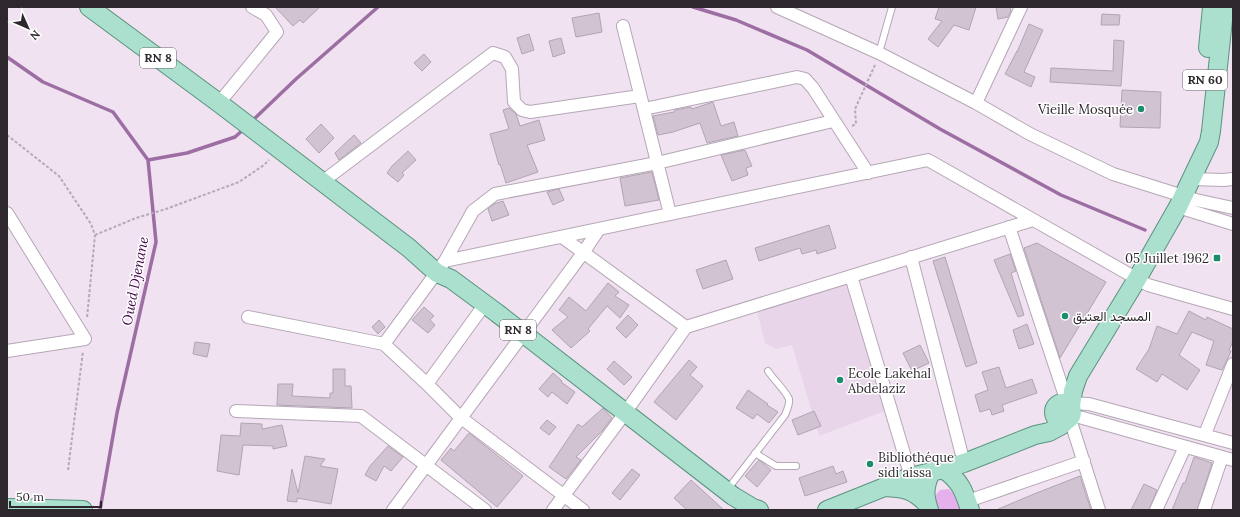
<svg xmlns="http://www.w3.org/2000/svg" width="1240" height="517" font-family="Lora,Vazirmatn,serif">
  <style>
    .built { fill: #e8d5ea }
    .green { fill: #e5b0eb }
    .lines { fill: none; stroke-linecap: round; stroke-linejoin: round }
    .stream { stroke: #9d6ea3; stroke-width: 3.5 }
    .building { fill: #d1c3d2; stroke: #b2a5b3 }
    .service-casing { stroke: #b5a7b6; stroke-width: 8 }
    .minor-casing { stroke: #b5a7b6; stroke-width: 14 }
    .primary-casing { stroke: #5a937f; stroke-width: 20 }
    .path { stroke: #b4a9b5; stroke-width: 2; stroke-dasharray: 3 2; stroke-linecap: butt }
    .service { stroke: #fff; stroke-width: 6 }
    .minor { stroke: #fff; stroke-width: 12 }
    .primary { stroke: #aae0cd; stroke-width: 18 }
    .poi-dot { fill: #1c8c6b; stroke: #fff; stroke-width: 1.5 }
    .labels { text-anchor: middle; stroke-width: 3; stroke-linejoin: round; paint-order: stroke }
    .shield { fill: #fff; stroke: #6d686d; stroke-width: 1 }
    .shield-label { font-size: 12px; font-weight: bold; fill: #2e282e }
    .poi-label { font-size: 13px; fill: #2e282e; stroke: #fff; text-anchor: start }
    .water-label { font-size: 14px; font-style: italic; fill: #46084d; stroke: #fff }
  </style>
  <rect width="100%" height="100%" fill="#f0e2f1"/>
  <path class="built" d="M848 284 885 411 819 436 792 345 776 349 765 343 757 311Z"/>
  <path class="green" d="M949 489 956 496 961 510H937C934 501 933 497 940 490Z"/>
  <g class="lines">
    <path class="stream" d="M693 7 736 20 807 50 940 129 1061 195 1145 230
      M7 57 43 82 113 112 148 160 156 242 117 413 100 510
      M251 122 296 79 378 7
      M148 160 187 153 235 137 244 129"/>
  </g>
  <path class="building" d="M275 7H320L303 23 300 20 293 26Z
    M939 7H976L969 30 954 25 938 47 928 39 942 21 935 19Z
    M996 7H1010L1011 11 1008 17 998 19Z
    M599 13 602 32 576 37 572 18Z
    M1102 14 1120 15 1119 25H1101Z
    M1029 24 1043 30 1024 72 1035 77 1031 87 1005 74 1017 51V52Z
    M529 34 534 50 522 54 517 38Z
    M561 38 565 53 553 57 549 41Z
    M1114 40 1124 41 1121 86 1050 82 1051 68 1113 71Z
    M424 54 431 62 422 71 414 63Z
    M1122 90 1161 92 1160 128 1120 127Z
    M713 102 721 126 734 122 738 136 707 143 700 123 673 132 658 135 653 116 674 112 675 110 691 107 692 109Z
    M509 108 516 114 520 126 539 120 545 140 527 145 538 172 506 183 500 164 499 165 490 134 509 129 503 110Z
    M321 124 334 138 319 153 306 139Z
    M354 135 361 143 339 160 335 153Z
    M745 150 752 166 746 168 748 175 732 181 721 155Z
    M408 151 416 160 402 173 404 175 398 182 387 173 392 166Z
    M652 172 659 200 625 206 620 178Z
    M559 189 564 200 553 205 547 192Z
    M503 201 509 215 492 221 488 209 494 204Z
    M829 225 836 248 817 254 816 250 802 254 800 248 759 261 755 248Z
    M1037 243 1106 282 1060 358 1024 248Z
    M1010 254 1016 271 1011 273 1024 315 1018 317 994 260Z
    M945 257 977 363 966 367 933 261Z
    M726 260 733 279 703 289 696 270Z
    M608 283 619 292 615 296 629 305 620 318 607 306 588 329 590 331 571 348 552 330 568 317 559 310 569 297 586 311Z
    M424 307 434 316 430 320 435 325 428 333 412 320Z
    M1189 311 1206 320 1207 317 1233 329V341L1229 350 1231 351 1228 358 1222 370 1206 365 1214 341 1192 332 1179 355 1200 370 1187 390 1162 374 1157 382 1136 369 1149 349 1157 326 1177 334Z
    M628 315 638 325 626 338 616 328Z
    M379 320 385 327 378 334 372 327Z
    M1027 324 1034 344 1019 349 1013 330Z
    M195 342 210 344 207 357 193 354Z
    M920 345 929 363 912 371 903 353Z
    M689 360 697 367 690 375 703 386 676 420 654 402Z
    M614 361 632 377 624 385 607 369Z
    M999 367 1006 388 1032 379 1037 393 1002 405 1004 411 992 415 990 409 980 412 975 395 988 390 982 372Z
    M333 369H345V386H351L352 408 277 405 278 384H293L292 396 330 398V393H333Z
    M553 373 562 381 561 382 575 392 567 404 552 392 548 397 539 389Z
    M748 390 768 404 767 405 778 412 769 423 757 414 753 419 736 408Z
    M603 408 612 418 603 430 576 457 581 460 566 479 549 467 578 424 582 427Z
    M814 411 821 426 798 435 792 420Z
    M547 420 556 427 549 435 540 428Z
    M241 423 262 424V429L282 425 287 446 273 449V446L243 445 239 475 217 471 221 435 240 436Z
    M469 433 523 476 497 507 441 460 451 448 454 451Z
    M388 446 403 457 391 471 384 466 376 481 365 475 370 466Z
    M305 456 325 459 320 466 338 469 331 504 297 498V502L287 501 292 469 298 493Z
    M1194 457 1212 463 1197 510H1172L1183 483H1185Z
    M759 460 771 470 757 487 745 476Z
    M833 466 836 474 843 471 847 482 805 496 799 478Z
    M632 469 640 475 620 500 612 493Z
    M1080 476 1091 510H996L1034 494Z
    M691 480 724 510H687L674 498Z
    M1144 484 1157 490 1149 510H1131Z"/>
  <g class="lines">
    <defs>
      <path id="service" d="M879 53 892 7
        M755 453 776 466H796
        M727 490 785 415C787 410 790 404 789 399 786 391 773 379 768 371"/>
      <path id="minor" d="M777 7 879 53 976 103 1021 7
        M623 26 670 214
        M219 103 277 32 266 15 252 7
        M976 103 1030 134 1113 174 1196 200 1233 208
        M644 109 797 77 805 79 813 88 868 173
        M1191 179 1223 180 1233 179
        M322 182 493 53 505 57 512 69 514 102 522 110 530 112 640 96
        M1178 207 1233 224
        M7 213 85 339 7 351
        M1009 227 1064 393
        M562 237 686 327
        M911 257 964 463
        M445 261 473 211 495 194 657 163 833 121
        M851 276 911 477
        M248 317 384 344 427 384 460 417 583 510
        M384 344 445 261 928 160 1148 285 1233 309
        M427 384 485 304
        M1067 403 1089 404 1233 443
        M236 411 361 416 485 510
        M1072 415 1233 460
        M1070 419 1099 510
        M1205 434 1233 364
        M968 501 1084 461
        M393 510 583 253 599 229
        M553 510 625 413 686 327 1033 220
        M1156 510 1185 447
        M1204 510 1222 457"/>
      <path id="primary" d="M89 7 219 103 409 248 437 273 451 279 497 313 733 496 753 508 759 510
        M1208 48 1212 7
        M1054 412a9 9 0 1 1 18 0a9 9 0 1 1-18 0Z
        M1071 406 1073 391 1078 376 1137 279 1178 207 1209 142 1211 131 1223 20 1226 7
        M943 469 964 463 1035 435 1049 432 1062 425 1067 420
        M884 487C904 488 913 489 927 504
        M7 508 83 510
        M827 510 907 478 931 472
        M929 510C924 495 924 487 931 472L943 469C960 480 964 491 970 510"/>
    </defs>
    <use href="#service" class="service-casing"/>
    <use href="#minor" class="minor-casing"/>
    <use href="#primary" class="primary-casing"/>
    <path class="path" d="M852 126 856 124 855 109 875 65
      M7 135 59 176 91 224 95 235 87 318
      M95 235 136 218 166 209 239 182 264 165 269 160
      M68 470 83 351"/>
    <use href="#service" class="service"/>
    <use href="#minor" class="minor"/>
    <use href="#primary" class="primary"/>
  </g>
  <g class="poi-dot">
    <circle cx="1141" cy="109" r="4"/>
    <rect x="1213" y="254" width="8" height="8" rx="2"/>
    <circle cx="1065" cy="316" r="4"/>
    <circle cx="840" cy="380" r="4"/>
    <circle cx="870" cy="464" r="4"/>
  </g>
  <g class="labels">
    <g class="shield">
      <rect x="140" y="48" width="36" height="20" rx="3"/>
      <rect x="1183" y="70" width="44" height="20" rx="3"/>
      <rect x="500" y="320" width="36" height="20" rx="3"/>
    </g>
    <g class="shield-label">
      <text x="158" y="62">RN 8</text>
      <text x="1205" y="84">RN 60</text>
      <text x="518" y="334">RN 8</text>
    </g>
    <g class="poi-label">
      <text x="1133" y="114" text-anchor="end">Vieille Mosquée</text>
      <text x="1209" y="263" text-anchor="end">05 Juillet 1962</text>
      <text x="1073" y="321">المسجد العتيق</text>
      <text x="848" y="378">Ecole Lakehal<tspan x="848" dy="15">Abdelaziz</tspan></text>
      <text x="878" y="462">Bibliothéque<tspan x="878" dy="15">sidi aissa</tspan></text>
    </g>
    <g class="water-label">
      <text transform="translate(135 281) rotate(-79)" y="5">Oued Djenane</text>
    </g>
  </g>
  <rect width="1240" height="517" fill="none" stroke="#2e282e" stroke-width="16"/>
  <g transform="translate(28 28) rotate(135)" stroke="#ffffff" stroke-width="3" paint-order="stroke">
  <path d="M0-3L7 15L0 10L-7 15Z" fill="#2e282e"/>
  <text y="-6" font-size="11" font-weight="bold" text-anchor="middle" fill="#2e282e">N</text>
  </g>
  <path d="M10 501v6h91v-6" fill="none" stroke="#2e282e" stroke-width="2"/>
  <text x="16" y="501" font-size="12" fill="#2e282e" stroke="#ffffff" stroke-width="3" paint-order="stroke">50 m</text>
</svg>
